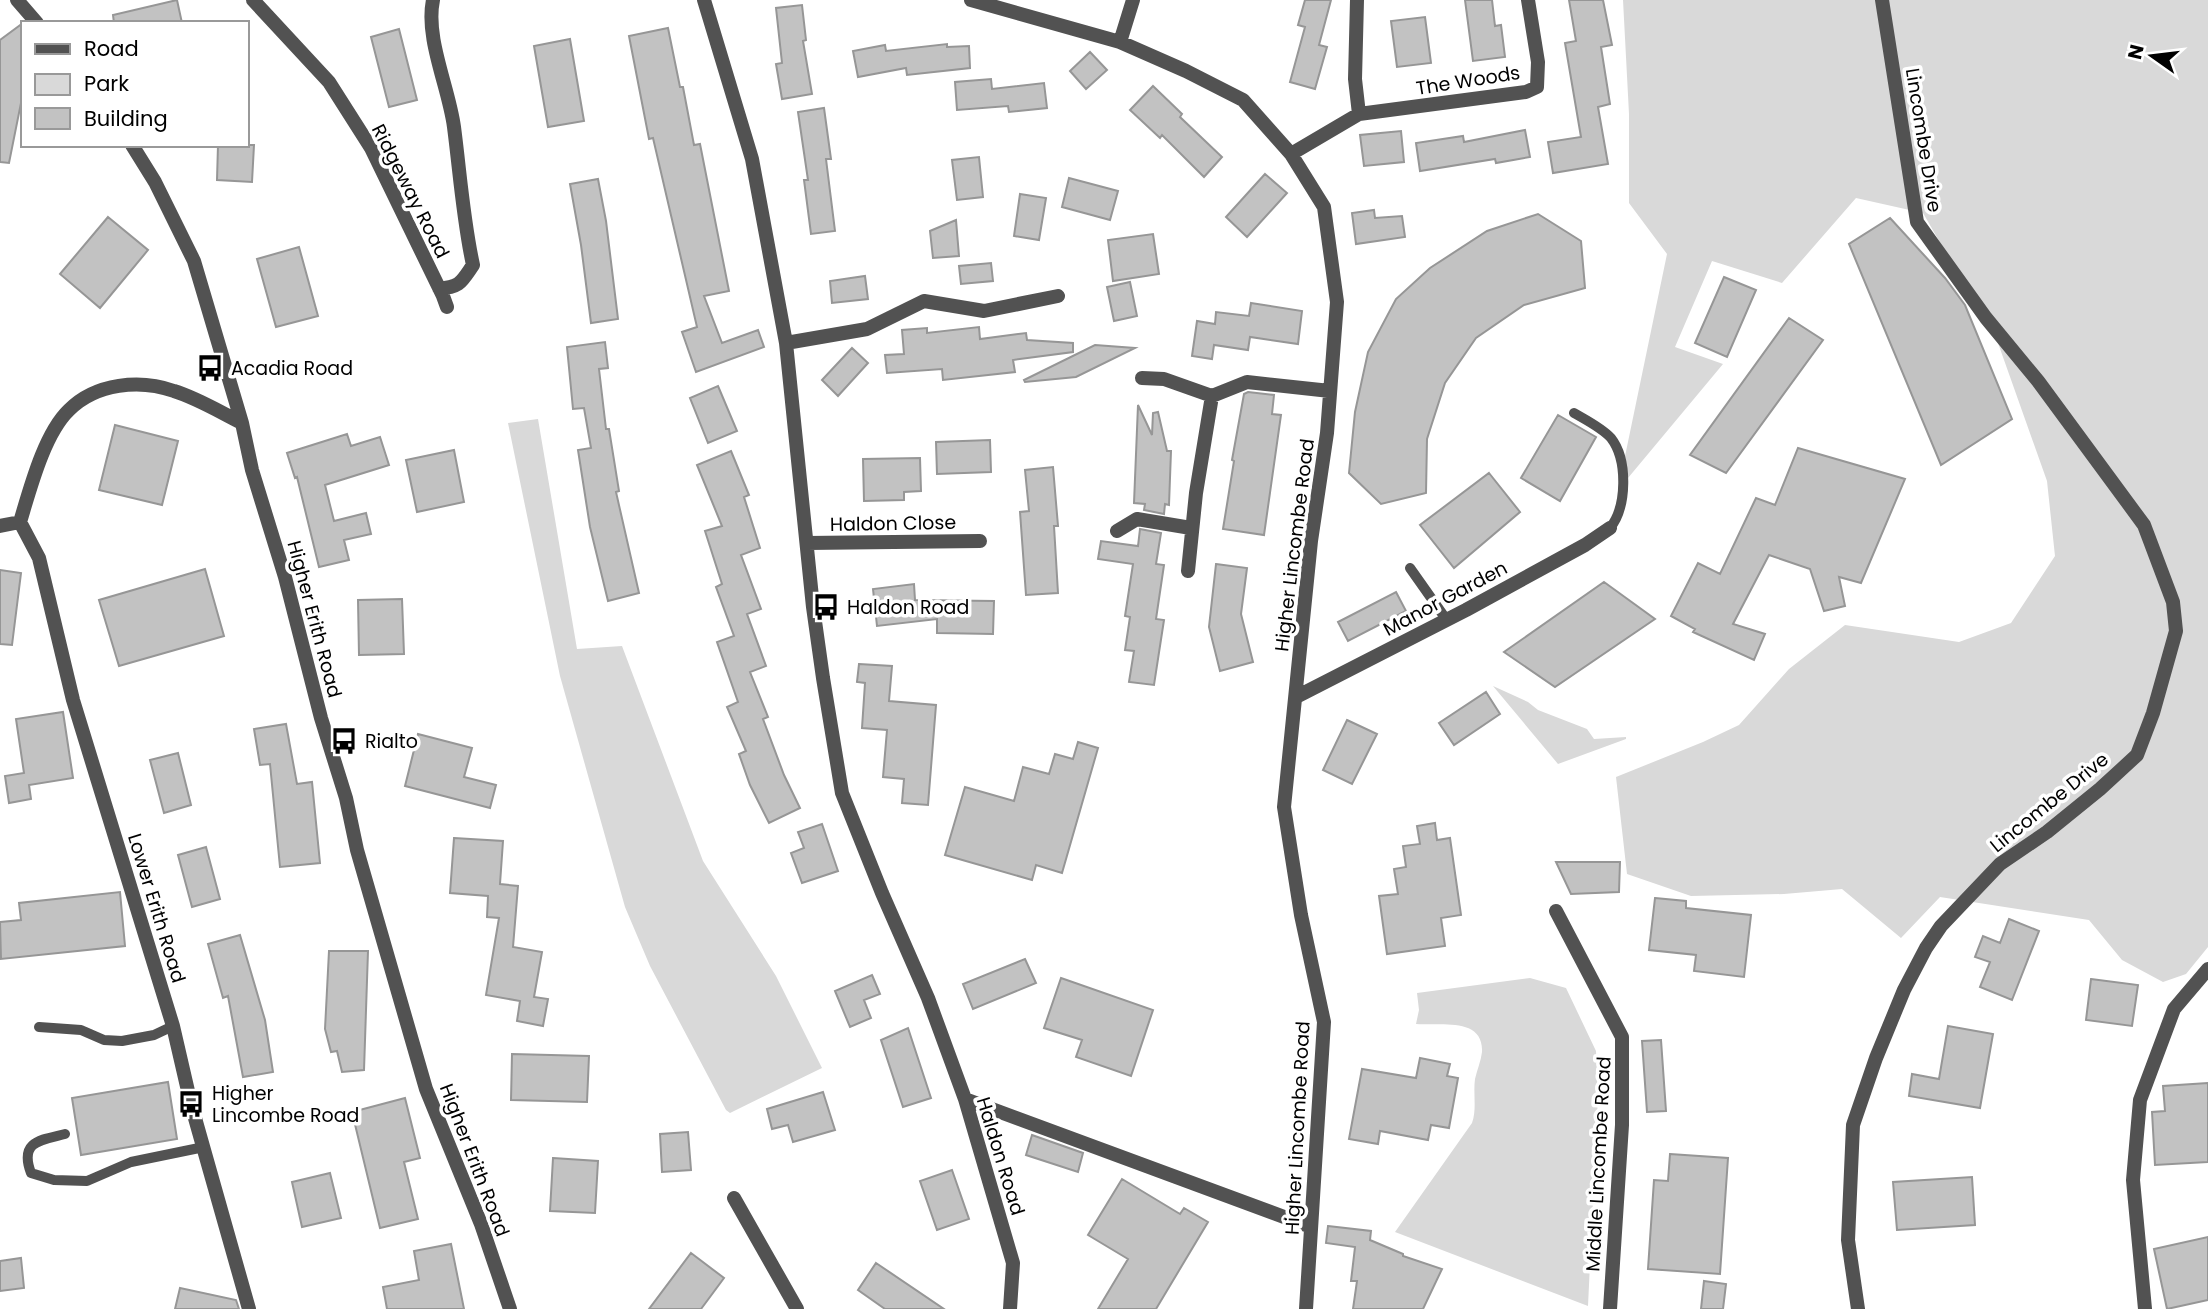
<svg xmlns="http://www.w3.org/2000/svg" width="2208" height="1309" font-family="Poppins,sans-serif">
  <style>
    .green { fill: #d9d9d9 }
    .building { fill: #c2c2c2; stroke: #969696; stroke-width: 2 }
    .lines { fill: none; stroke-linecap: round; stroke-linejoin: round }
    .service { stroke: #525252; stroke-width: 10 }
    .minor { stroke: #525252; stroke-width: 14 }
    .tertiary { stroke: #525252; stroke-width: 14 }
    .labels { text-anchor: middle; stroke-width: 7; stroke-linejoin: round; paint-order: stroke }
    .street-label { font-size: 19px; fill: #000; stroke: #fff }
    .poi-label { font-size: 19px; fill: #000; stroke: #fff; text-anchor: start }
  </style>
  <rect width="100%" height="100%" fill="#fff"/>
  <path class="green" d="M1623 0H2208V947L2186 974 2163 982 2122 960 2089 920 1940 897 1901 938 1842 889 1784 894 1691 896 1627 874 1616 777 1703 742 1739 725 1789 669 1845 625 1959 642 2011 623 2055 556 2047 481 1998 343 1923 213 1856 198 1782 283 1712 261 1675 347 1723 364 1618 490 1667 254 1629 203V114Z
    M538 419 577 649 622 646 703 861 776 976 822 1068 730 1113 726 1110 650 966 625 907 560 676 508 423Z
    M1493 686 1528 702 1538 710 1587 729 1594 739 1626 737V739L1558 764Z
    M1530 978 1566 988 1596 1051 1598 1096 1588 1306 1395 1232 1472 1123C1477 1109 1473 1094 1475 1079 1477 1070 1481 1061 1482 1052 1484 1016 1438 1026 1416 1024L1419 1010 1417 993Z"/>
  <path class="building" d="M177 0 182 23H114L113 15Z
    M1305 0H1331L1319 45 1327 47 1315 89 1290 82 1305 27 1298 25Z
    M1465 0H1492L1495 26 1501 25 1505 57 1473 61Z
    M1569 0H1603L1612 45 1601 47 1610 104 1598 107 1608 164 1553 173 1548 142 1581 137 1565 43 1576 41Z
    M802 5 806 40 803 41 812 94 782 99 776 64 782 63 776 8Z
    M1425 17 1431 63 1397 67 1391 21Z
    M23 23V93L9 163 0 162V40Z
    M668 28 680 87H683L694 145 700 144 729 291 704 296 722 343 758 330 764 347 696 372 682 332 697 327 653 138 649 139 629 36Z
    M399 29 417 100 389 107 371 37Z
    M570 39 584 121 548 127 534 46Z
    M947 44V47L969 46 970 68 907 75 906 68 858 77 853 51 885 45 886 51Z
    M1090 52 1107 70 1086 89 1070 71Z
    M991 79 992 89 1044 83 1047 108 1009 112 1008 106 957 110 955 82Z
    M1153 86 1182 114 1180 117 1222 157 1204 177 1162 135 1160 138 1130 110Z
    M824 108 831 159H826L835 231 811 234 804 180H808L798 112Z
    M1525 130 1530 157 1496 163 1495 159 1420 171 1416 143 1463 136 1464 142Z
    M1401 131 1404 162 1364 166 1360 135Z
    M218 145H254L252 182 217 180Z
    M979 157 983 197 957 200 952 160Z
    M1265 174 1287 193 1247 237 1226 217Z
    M1069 178 1118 191 1110 220 1062 207Z
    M598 179 606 221 618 319 591 323 581 245 570 184Z
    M1020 194 1046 198 1039 240 1014 236Z
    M1374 210 1375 218 1402 216 1405 237 1356 244 1352 213Z
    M1538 214 1581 241 1585 288 1524 305 1476 338 1445 383 1427 439 1426 493 1381 504 1349 473 1355 412 1368 352 1396 299 1430 268 1487 231Z
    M108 217 148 250 100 308 60 274Z
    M1890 218 1945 278 1965 305 2012 419 1941 465 1849 244Z
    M956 220 959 256 933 258 930 231Z
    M1153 234 1159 274 1113 281 1108 240Z
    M299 247 318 316 276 327 257 259Z
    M991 263 993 281 961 284 959 266Z
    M865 276 868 299 832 303 830 281Z
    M1724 277 1756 290 1727 357 1695 343Z
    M1130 282 1137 316 1114 321 1107 287Z
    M1251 303 1302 311 1298 344 1250 337 1248 350 1214 345 1212 359 1192 356 1197 321 1215 324 1216 312 1249 316Z
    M1789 318 1823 340 1726 473 1690 455Z
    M979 327 980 339 1026 333 1027 340 1073 343V352L1013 360 1015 372 943 380 942 369 887 373 885 355 904 354 902 330 927 328V333Z
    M605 342 608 368 599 369 606 429H609L619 491 616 492 639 593 608 601 590 527 578 450 591 448 584 408 573 409 567 347Z
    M1095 345 1135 348 1076 377 1025 382 1024 380Z
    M852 348 868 363 838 396 822 380Z
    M718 386 737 431 708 443 690 398Z
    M1248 392 1274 395 1272 414 1281 415 1264 535 1223 529 1234 461 1232 460 1244 394Z
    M1138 405 1152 435 1153 413 1158 412 1167 451H1171L1169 505 1165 504 1164 514 1144 510 1145 504 1134 503Z
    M1558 415 1596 437 1560 501 1521 478Z
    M115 425 178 441 162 505 99 490Z
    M347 434 351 446 380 437 389 465 325 485 334 521 366 513 371 534 344 540 349 560 319 567 297 477 295 478 287 453Z
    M990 440 991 472 937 474 936 442Z
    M1798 448 1905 479 1861 583 1839 577 1845 606 1824 611 1810 569 1769 555 1733 624 1765 634 1754 660 1693 632 1695 629 1671 616 1698 563 1720 574 1756 498 1775 505Z
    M454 450 464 502 417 512 406 460Z
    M731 451 749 495 744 497 760 548 741 555 761 609 747 614 766 666 750 672 768 717 763 719 784 775 800 808 769 823 750 785 739 754 746 751 727 707 738 702 717 642 734 636 716 587 722 584 705 531 722 526 697 465Z
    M920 458 921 491 904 492V500L864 501 863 459Z
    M1053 467 1058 526H1054L1058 593 1026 595 1020 512 1029 511 1025 470Z
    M1489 473 1520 512 1454 568 1420 525Z
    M1140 529 1161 533 1156 564 1164 565 1156 619 1164 620 1154 685 1129 682 1134 651 1125 650 1130 617 1125 616 1133 564 1098 559 1101 541 1138 546Z
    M1216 564 1247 568 1241 614 1253 662 1220 671 1209 627Z
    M205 569 224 636 119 666 99 600Z
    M0 570 21 573 12 645 0 644Z
    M1604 582 1655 619 1555 687 1504 652Z
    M914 584 915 600 994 601 993 634 937 633V619L877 626 873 589Z
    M1396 592 1406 611 1348 641 1338 622Z
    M402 599 404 654 359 655 358 600Z
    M859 664 892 666 889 701 936 705 928 805 902 803 904 779 883 777 887 730 862 728 865 683 857 682Z
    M1486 692 1500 714 1454 745 1439 723Z
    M63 712 73 778 29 785 31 799 9 803 5 776 24 773 16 719Z
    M1347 720 1377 734 1352 784 1323 770Z
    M286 724 297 784 312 782 320 863 280 867 270 764 260 765 254 729Z
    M418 734 472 748 464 777 496 785 490 808 405 786Z
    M1078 742 1098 748 1062 873 1036 865 1032 880 945 855 965 787 1014 801 1023 767 1049 774 1055 754 1073 759Z
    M178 753 191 805 164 813 150 760Z
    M1435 823 1437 840 1450 838 1461 915 1441 918 1445 946 1387 954 1379 896 1398 894 1394 869 1406 867 1403 846 1420 844 1417 826Z
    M822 824 838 871 802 883 791 853 804 848 798 832Z
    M454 838 503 841 500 884 518 886 513 947 542 952 534 997 548 999 543 1026 517 1021 520 1001 486 995 499 918 487 917 488 896 450 893Z
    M206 847 220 899 192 907 178 855Z
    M1556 862H1620L1619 892 1571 894Z
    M120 892 125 946 1 959 0 922 21 920 19 903Z
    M1655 898 1686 901V908L1751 915 1744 977 1694 971 1696 955 1649 950Z
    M2009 919 2039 931 2012 1000 1980 987 1990 962 1975 957 1983 936 2000 943Z
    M240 935 265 1020 273 1072 243 1077 228 996 223 998 208 944Z
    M329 951H368L364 1070 342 1072 337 1051 331 1052 325 1029Z
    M1025 959 1036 983 973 1009 963 984Z
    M872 975 880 994 864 1000 871 1018 850 1027 835 991Z
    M1061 978 1153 1010 1131 1076 1076 1057 1082 1040 1044 1028Z
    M2091 979 2138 985 2132 1026 2086 1020Z
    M1948 1026 1993 1034 1980 1108 1909 1096 1912 1074 1939 1079Z
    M908 1028 931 1098 903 1107 881 1040Z
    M1661 1040 1666 1111 1647 1112 1642 1041Z
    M512 1054 589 1056 587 1102 511 1100Z
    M1420 1058 1450 1064 1447 1076 1458 1078 1449 1128 1431 1125 1428 1140 1380 1131 1378 1144 1349 1139 1362 1069 1416 1078Z
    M168 1082 177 1139 81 1155 72 1098Z
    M2208 1083V1162L2155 1165 2152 1112 2165 1111 2163 1086Z
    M823 1092 835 1130 793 1142 788 1125 772 1129 767 1109Z
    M405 1098 420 1158 404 1162 418 1219 380 1228 352 1112Z
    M688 1132 691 1170 662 1172 660 1134Z
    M1032 1135 1083 1153 1078 1172 1026 1155Z
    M1670 1154 1728 1158 1720 1274 1648 1269 1654 1180 1668 1181Z
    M553 1158 598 1161 595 1213 550 1211Z
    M952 1170 969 1219 937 1230 920 1181Z
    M330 1173 341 1218 302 1227 292 1182Z
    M1972 1177 1975 1225 1897 1230 1893 1182Z
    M1122 1179 1180 1214 1184 1208 1208 1222 1156 1309H1098L1128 1259 1088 1235Z
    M1328 1226 1371 1231 1370 1240 1403 1254V1256L1442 1269 1423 1309H1353L1357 1281H1351L1355 1247 1326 1243Z
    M2208 1237V1300L2167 1309 2154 1249Z
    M451 1244 464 1309H387L383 1287 419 1280 414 1251Z
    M691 1253 724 1278 701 1309H649Z
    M21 1258 24 1288 0 1291V1261Z
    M876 1263 944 1309H885L858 1290Z
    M1704 1281 1726 1284 1723 1309H1701Z
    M180 1288 236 1300 239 1309H175Z"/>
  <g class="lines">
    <path class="service" d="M1574 413C1586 420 1602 428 1611 438 1628 460 1627 507 1610 528
      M1410 568 1446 619
      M39 1027 81 1030 104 1040 122 1041 154 1035 173 1026
      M65 1134C41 1140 19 1141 31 1173L54 1180 87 1181 131 1162 204 1147"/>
    <path class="minor" d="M17 0 37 23
      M253 0 329 82 371 148 443 296 447 307
      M433 0C425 38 449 88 454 127 460 173 463 219 473 265 462 281 460 288 439 288
      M704 0 752 159 786 343 813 607 823 678 842 793 882 893 928 998 965 1099 1013 1263 1010 1309
      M971 0 1120 42 1186 71 1243 100 1291 154 1324 207 1337 302 1327 433 1311 541 1284 807 1301 915 1324 1022 1306 1309
      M1357 0 1355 79 1359 114
      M1120 42 1133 0
      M132 145 155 182 194 261 242 423 252 470 285 577 321 718 346 798 357 850 426 1089 481 1224 510 1309
      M1291 154 1359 114 1526 92 1537 87 1538 62 1528 0
      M786 343 867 329 924 301 984 311 1058 296
      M1142 378 1164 379 1212 396 1247 382 1330 391
      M20 522 39 558 73 700 173 1026 191 1104 249 1309
      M0 526 20 522C30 489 44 434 69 410 96 383 140 379 174 391 197 398 220 412 242 423
      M1117 531 1137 519 1191 528
      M807 543 980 541
      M1188 571 1196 493 1212 396
      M1296 697 1466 610 1585 545 1610 528
      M1556 911 1622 1037V1125L1610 1309
      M965 1099 1311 1227
      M734 1198 797 1309
      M2145 1309 2133 1180 2140 1100 2174 1009 2208 969"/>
    <path class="tertiary" d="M1858 1309 1848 1240 1853 1125 1876 1058 1904 990 1926 948 1941 926 2000 864 2047 832 2100 789 2137 755 2153 713 2176 631 2173 602 2144 525 2038 381 1986 318 1917 222 1882 0"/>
  </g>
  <defs>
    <symbol id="bus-bare" viewBox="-9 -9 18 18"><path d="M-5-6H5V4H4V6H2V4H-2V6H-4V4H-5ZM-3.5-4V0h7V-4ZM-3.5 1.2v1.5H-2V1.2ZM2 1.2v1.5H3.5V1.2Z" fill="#000" stroke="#fff" stroke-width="2.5" paint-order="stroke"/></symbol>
  </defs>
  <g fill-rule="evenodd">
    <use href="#bus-bare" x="191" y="349" width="38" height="38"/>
    <use href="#bus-bare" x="807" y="588" width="38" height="38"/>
    <use href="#bus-bare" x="325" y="722" width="38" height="38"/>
    <use href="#bus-bare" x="172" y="1085" width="38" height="38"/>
  </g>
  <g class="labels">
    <g class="street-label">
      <text transform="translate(1468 80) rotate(-9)" y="7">The Woods</text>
      <text transform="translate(1924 140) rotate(81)" y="7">Lincombe Drive</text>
      <text transform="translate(411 191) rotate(63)" y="7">Ridgeway Road</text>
      <text transform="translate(893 523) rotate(-1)" y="7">Haldon Close</text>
      <text transform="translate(1294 545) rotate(-83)" y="7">Higher Lincombe Road</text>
      <text transform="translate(1445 598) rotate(-28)" y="7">Manor Garden</text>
      <text transform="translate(315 619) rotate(75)" y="7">Higher Erith Road</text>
      <text transform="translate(2049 802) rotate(-39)" y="7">Lincombe Drive</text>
      <text transform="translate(157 908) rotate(73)" y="7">Lower Erith Road</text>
      <text transform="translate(1297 1128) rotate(-87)" y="7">Higher Lincombe Road</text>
      <text transform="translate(1001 1156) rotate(73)" y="7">Haldon Road</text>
      <text transform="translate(475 1160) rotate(69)" y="7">Higher Erith Road</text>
      <text transform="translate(1598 1164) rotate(-87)" y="7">Middle Lincombe Road</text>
    </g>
    <g class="poi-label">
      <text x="231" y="375">Acadia Road</text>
      <text x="847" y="614">Haldon Road</text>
      <text x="365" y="748">Rialto</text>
      <text x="212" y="1100">Higher<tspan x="212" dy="22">Lincombe Road</tspan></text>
    </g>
  </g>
  <rect x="21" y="21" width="228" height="126" fill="#ffffff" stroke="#999999" stroke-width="2"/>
  <rect x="35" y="44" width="35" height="10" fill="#525252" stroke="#999999" stroke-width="2"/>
  <text x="84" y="56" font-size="21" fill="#000000">Road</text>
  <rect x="35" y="74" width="35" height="21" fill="#d9d9d9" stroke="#999999" stroke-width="2"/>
  <text x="84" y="91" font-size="21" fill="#000000">Park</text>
  <rect x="35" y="108" width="35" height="21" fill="#c2c2c2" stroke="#999999" stroke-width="2"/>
  <text x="84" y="126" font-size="21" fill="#000000">Building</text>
  <g transform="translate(2152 56) rotate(284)" stroke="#ffffff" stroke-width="5" paint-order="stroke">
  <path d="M0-5L12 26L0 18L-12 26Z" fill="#000000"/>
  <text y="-10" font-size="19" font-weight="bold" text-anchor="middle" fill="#000000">N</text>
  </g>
</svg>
